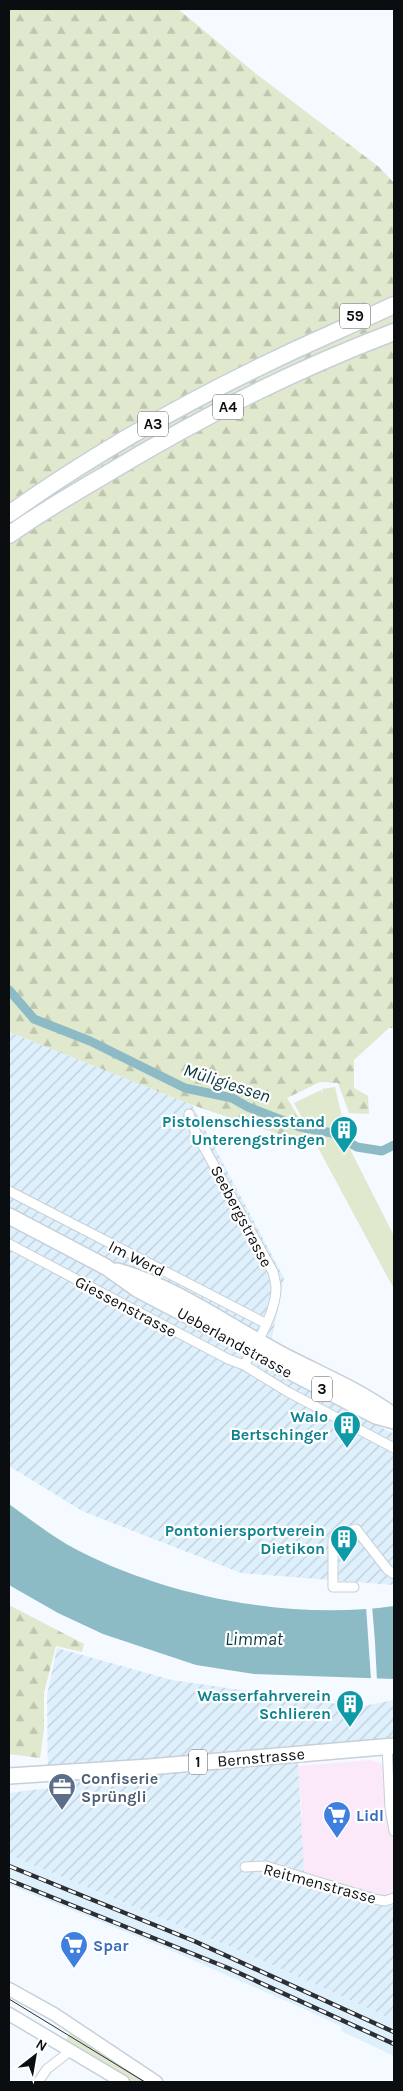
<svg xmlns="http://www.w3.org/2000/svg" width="403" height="2091" font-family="Karla,sans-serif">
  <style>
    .commercial { fill: #fbe8f9 }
    .industrial { fill: url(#industrial-furrows) }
    .built { fill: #dff0fd }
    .green { fill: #e0e8cd }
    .forest { fill: url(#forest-firs) }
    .water { fill: #8cbbc5 }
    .pier { fill: #f4faff }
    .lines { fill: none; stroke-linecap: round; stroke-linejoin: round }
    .canal { stroke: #8cbbc5; stroke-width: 9 }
    .minor-casing { stroke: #c6d0d8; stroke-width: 11 }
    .secondary-casing { stroke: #c6d0d8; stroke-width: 15 }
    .primary-casing { stroke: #c6d0d8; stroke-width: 18 }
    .motorway-casing { stroke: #c6d0d8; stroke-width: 19 }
    .minor { stroke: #fff; stroke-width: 9 }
    .secondary { stroke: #fff; stroke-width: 12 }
    .primary { stroke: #fff; stroke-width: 15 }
    .motorway { stroke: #fff; stroke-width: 16 }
    .tram { stroke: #2b2e32; stroke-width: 1 }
    .rail-casing { stroke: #2b2e32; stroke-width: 4.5 }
    .rail { stroke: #fff; stroke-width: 2.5; stroke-dasharray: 8; stroke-linecap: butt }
    .labels { text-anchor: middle; stroke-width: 4.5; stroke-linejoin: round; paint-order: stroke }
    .shield { fill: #fff; stroke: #545658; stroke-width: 1 }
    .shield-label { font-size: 15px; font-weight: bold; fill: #0b0e11 }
    .culture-label { font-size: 16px; font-weight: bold; fill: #0d838f; stroke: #fff; text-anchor: end }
    .street-label { font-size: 16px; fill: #0b0e11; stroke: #fff }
    .service-label { font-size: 16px; font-weight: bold; fill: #4e5e75; stroke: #fff; text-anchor: start }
    .shop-label { font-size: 16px; font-weight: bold; fill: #366cbe; stroke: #fff; text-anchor: start }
    .water-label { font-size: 18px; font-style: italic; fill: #06353d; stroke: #fff }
  </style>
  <defs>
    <pattern id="industrial-furrows" width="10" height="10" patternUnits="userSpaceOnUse" patternTransform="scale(1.25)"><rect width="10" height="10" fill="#dff0fd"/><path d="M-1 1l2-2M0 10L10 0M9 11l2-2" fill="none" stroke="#becdd8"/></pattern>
    <pattern id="forest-firs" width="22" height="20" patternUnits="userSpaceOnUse" patternTransform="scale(1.25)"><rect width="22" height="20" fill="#e0e8cd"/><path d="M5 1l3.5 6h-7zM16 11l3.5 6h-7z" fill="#bfc6af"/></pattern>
  </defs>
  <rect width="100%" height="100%" fill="#f4faff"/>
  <path class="commercial" d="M370 1760 394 1768V1901L386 1896 304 1872 299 1817H302L298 1766Z"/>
  <path class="industrial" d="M9 1032 192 1105 284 1278 266 1367 394 1434V1585L241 1573 82 1511 9 1466Z
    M57 1648 172 1680 358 1707 394 1700V1740L297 1747 304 1872 386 1896 394 1901V2020L252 1956 9 1855V1793L48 1788 47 1695Z"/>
  <path class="built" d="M9 1855 252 1956 394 2020V2056L341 2031 342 2027 304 2009 163 1947 9 1885Z"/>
  <path class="green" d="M335 1087 349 1147 394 1236V1289L294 1103 321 1090 323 1095 322 1089Z
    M72 2030 151 2082H129L64 2043Z"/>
  <path class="forest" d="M9 9H178L255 73 379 167 394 183V1028H389L354 1060V1088L368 1096 369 1114 349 1113 338 1083 320 1082 287 1098 317 1147 192 1105 9 1032Z
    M9 1605 84 1644 82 1652 56 1646 44 1693V1729L40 1758 9 1754Z"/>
  <path class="water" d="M9 1504C28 1518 48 1533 68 1545 160 1596 290 1621 394 1606V1679L254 1674 196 1665 103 1634 58 1613 9 1585Z"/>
  <path class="pier" d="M372 1605 375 1642 377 1681 371 1680 366 1606Z"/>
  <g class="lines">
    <path class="canal" d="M9 990 34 1019 90 1041 185 1088 232 1098 248 1107 300 1127 332 1133 357 1147 382 1151 394 1145"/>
    <defs>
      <path id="minor" d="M9 1191 265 1323
        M9 1244 228 1359 244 1365C256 1346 276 1311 276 1288 276 1283 274 1277 273 1272L195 1131 189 1114
        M244 1365 288 1392 394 1448
        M354 1587H333V1540C339 1532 347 1531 356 1529L388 1570 394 1574
        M387 1746 390 1808 394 1831
        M245 1867 266 1866 374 1899 385 1901 394 1898
        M38 2082 47 2069 70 2051"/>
      <path id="secondary" d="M9 1989 54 2014 156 2082
        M9 2014 123 2082"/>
      <path id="primary" d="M9 1216 106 1267 137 1289 253 1350 289 1371 376 1416 394 1421
        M117 1271C175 1287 225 1324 277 1352 316 1373 358 1389 394 1416
        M9 1776 149 1767 394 1746"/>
      <path id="motorway" d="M9 514C92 455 182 404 274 360 313 341 354 324 394 305
        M9 535C40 513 72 494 105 475 197 419 294 370 394 332"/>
    </defs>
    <use href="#minor" class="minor-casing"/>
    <use href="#secondary" class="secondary-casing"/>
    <use href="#primary" class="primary-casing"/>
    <use href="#motorway" class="motorway-casing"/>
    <use href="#minor" class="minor"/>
    <use href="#secondary" class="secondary"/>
    <use href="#primary" class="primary"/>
    <use href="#motorway" class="motorway"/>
    <path class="tram" d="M9 1999 145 2082"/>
    <defs>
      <path id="rail" d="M9 1866 194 1941 394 2032
        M9 1880 228 1968 394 2044"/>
    </defs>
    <use href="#rail" class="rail-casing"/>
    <use href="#rail" class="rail"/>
  </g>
  <defs>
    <symbol id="building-pin" viewBox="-11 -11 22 30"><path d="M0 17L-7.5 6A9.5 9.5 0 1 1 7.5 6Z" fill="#0f9aa8" stroke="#fff"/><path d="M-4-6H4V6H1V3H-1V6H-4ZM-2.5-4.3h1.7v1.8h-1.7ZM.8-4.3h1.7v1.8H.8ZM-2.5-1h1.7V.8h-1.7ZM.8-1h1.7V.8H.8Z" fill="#fff"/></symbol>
    <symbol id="office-pin" viewBox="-11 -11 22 30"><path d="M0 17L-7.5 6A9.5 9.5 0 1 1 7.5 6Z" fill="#5c6f8a" stroke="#fff"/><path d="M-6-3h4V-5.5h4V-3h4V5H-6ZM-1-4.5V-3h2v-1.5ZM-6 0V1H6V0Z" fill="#fff"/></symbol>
    <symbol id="supermarket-pin" viewBox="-11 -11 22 30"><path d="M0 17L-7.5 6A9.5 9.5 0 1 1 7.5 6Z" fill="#3f7fe0" stroke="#fff"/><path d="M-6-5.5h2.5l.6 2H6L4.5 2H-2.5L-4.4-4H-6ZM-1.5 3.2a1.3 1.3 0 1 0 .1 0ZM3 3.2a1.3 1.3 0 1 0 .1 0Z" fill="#fff"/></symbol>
  </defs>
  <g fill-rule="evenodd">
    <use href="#building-pin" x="328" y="1114" width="32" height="43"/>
    <use href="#building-pin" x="331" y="1409" width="32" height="43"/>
    <use href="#building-pin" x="328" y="1523" width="32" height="43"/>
    <use href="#building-pin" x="334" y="1688" width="32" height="43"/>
    <use href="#office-pin" x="46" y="1771" width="32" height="43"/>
    <use href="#supermarket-pin" x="321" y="1799" width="32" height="43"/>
    <use href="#supermarket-pin" x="58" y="1929" width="32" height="43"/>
  </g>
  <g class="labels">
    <g class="shield">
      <rect x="340" y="303.5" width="30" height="25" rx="4"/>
      <rect x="213" y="394.5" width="30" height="25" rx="4"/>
      <rect x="138" y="411.5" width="30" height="25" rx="4"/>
      <rect x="312" y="1376.5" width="20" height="25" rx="4"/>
      <rect x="189" y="1749.5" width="18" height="25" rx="4"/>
    </g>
    <g class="shield-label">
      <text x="355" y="321">59</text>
      <text x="228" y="412">A4</text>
      <text x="153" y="429">A3</text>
      <text x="322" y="1394">3</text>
      <text x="198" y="1767">1</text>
    </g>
    <g class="culture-label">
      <text x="325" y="1127">Pistolenschiessstand<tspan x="325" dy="18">Unterengstringen</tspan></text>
      <text x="328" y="1422">Walo<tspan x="328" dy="18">Bertschinger</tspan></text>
      <text x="325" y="1536">Pontoniersportverein<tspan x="325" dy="18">Dietikon</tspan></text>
      <text x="331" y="1701">Wasserfahrverein<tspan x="331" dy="18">Schlieren</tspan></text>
    </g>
    <g class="street-label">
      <text transform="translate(242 1216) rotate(62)" y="6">Seebergstrasse</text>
      <text transform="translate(137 1258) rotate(27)" y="6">Im Werd</text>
      <text transform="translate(126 1306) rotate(28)" y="6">Giessenstrasse</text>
      <text transform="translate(235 1342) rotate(29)" y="6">Ueberlandstrasse</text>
      <text transform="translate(261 1757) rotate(-5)" y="6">Bernstrasse</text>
      <text transform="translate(320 1883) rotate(15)" y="6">Reitmenstrasse</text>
    </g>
    <g class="service-label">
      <text x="81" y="1784">Confiserie<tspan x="81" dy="18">Sprüngli</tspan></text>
    </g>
    <g class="shop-label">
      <text x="356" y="1821">Lidl</text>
      <text x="93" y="1951">Spar</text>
    </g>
    <g class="water-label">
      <text transform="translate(227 1083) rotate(18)" y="6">Müligiessen</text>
      <text x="254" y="1645">Limmat</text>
    </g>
  </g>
  <rect width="403" height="2091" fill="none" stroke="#0b0e11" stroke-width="20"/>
  <g transform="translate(35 2056) rotate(31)" stroke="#ffffff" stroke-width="4" paint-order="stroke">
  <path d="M0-4L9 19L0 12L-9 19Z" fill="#0b0e11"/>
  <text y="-8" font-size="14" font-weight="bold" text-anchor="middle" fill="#0b0e11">N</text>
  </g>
</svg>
